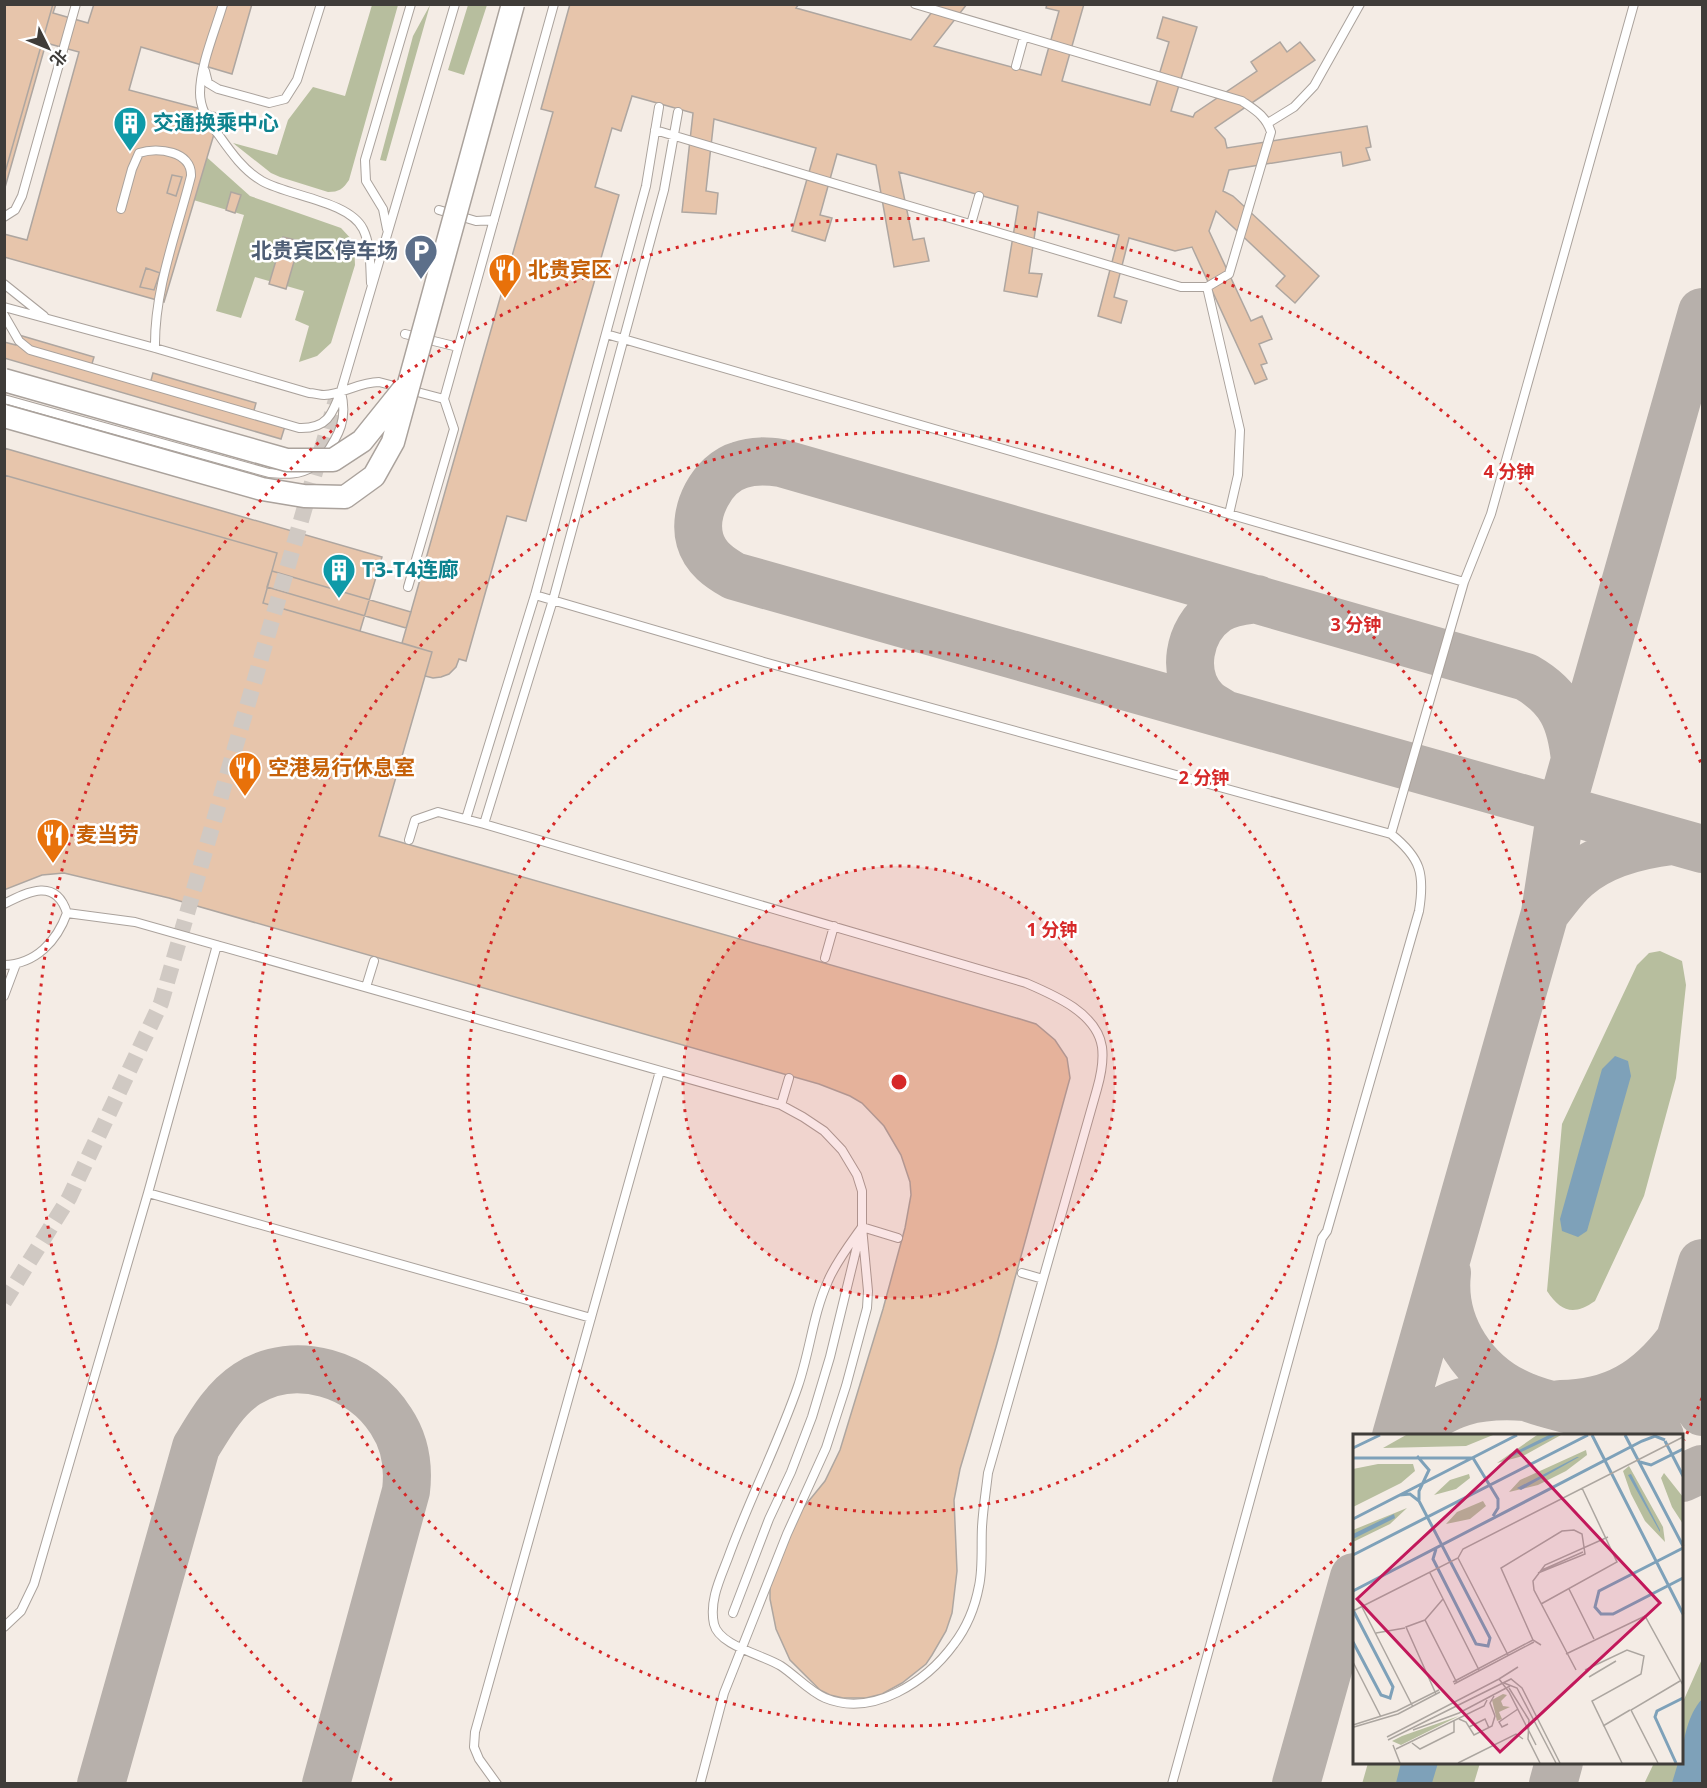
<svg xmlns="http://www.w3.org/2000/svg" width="1707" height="1788" font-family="'Open Sans','Noto Sans SC',sans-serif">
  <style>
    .green { fill: #b7be9e }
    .water { fill: #7ea1b9 }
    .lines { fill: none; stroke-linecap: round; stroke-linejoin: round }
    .taxiway { stroke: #b7b0ab; stroke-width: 48 }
    .building { fill: #e7c5ab; stroke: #aea6a0; stroke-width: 1.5 }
    .minor-tunnel { stroke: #d0c9c3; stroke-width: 16; stroke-dasharray: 16 8; stroke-linecap: butt }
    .service-casing { stroke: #aaa29c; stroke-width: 10 }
    .service { stroke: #fff; stroke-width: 8 }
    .secondary-bridge-casing { stroke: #aaa29c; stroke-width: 25; stroke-linecap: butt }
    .secondary-bridge { stroke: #fff; stroke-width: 22 }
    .ring { fill: none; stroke: #d62828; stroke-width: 3; stroke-dasharray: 3 6 }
    .labels { text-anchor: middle; stroke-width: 5; stroke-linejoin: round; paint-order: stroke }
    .culture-label { font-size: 21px; font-weight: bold; fill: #0d838f; stroke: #fff; text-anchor: start }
    .service-label { font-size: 21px; font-weight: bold; fill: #4e5e75; stroke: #fff; text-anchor: end }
    .food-label { font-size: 21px; font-weight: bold; fill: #c56008; stroke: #fff; text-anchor: start }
    .inset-river { fill: none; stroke: #7ea1b9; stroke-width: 3 }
    .inset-road { fill: none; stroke: #aca6a0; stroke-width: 1.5 }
    .view { fill: #c2185b; fill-opacity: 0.15; stroke: #c2185b; stroke-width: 3 }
    .inset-edge { fill: none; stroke: #3f3c39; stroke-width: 3 }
    .centre { fill: #d62828; stroke: #fff; stroke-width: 3 }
    .ring-label { font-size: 18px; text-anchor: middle; font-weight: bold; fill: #d62828; stroke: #fff; stroke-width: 5; stroke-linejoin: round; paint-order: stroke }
  </style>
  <rect width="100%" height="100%" fill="#f4ece5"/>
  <path class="green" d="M372 5H398L349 180C343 189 339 192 328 192L280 177 271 173 233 143 277 155 288 120 313 87 345 96Z
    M430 5 386 161 380 160 413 36Z
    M468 5H487L464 75 448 70Z
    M202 153 250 196 341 228 354 242 355 265 331 343 317 356 299 362 309 326 295 320 304 291 255 277 241 318 216 311 244 215 190 199Z
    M1660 951 1682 961 1686 985 1676 1078 1644 1196 1595 1301C1574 1316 1561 1312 1547 1291L1562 1124 1637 965 1649 953Z
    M1702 1659V1783L1644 1784 1654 1763 1682 1762V1704Z
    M1368 1763H1480L1474 1783 1362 1784Z"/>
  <path class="water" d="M1615 1056 1628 1061 1631 1076 1587 1231 1578 1237 1562 1231 1560 1219 1602 1069Z
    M1702 1699V1783H1672L1678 1763 1682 1762C1682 1742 1688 1714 1702 1699Z
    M1401 1763H1438L1432 1783H1396Z"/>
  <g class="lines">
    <path class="taxiway" d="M1224 714C1218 710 1210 706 1205 701 1180 675 1188 630 1217 610 1229 602 1243 601 1257 599
      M1575 760C1571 720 1561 697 1526 677L781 463C767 461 754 460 740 465 712 473 692 512 700 540 705 558 720 568 734 576L1702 849
      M1545 913C1555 901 1564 887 1576 877 1601 855 1639 845 1672 841
      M1447 1273C1441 1326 1475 1376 1524 1396 1542 1404 1562 1407 1581 1413 1608 1420 1634 1428 1660 1436
      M1682 1342C1683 1367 1689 1391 1702 1412
      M1560 1404C1613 1404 1648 1382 1679 1341
      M1396 1436 1545 913 1561 809 1702 312
      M1410 1436C1443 1400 1480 1394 1525 1397
      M1652 1436 1702 1263
      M1682 1478 1702 1469
      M101 1784 196 1447C210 1424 224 1399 247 1384 295 1353 362 1374 391 1421 405 1442 409 1466 406 1491L326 1784
      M1296 1784 1354 1577
      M1553 1784 1559 1762"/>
  </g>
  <path class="building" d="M4 4H56L53 13 88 23 94 4H252L232 74 141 47 129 90 220 114 164 302 4 257V234L27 240 79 52 46 43 4 191Z
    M4 4H53L4 176Z
    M570 4H799L796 8 911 40 938 4H967L934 46 1041 75 1059 11 1046 8 1047 4H1084L1062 81 1150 105 1169 42 1157 38 1163 17 1197 27 1171 111 1193 117 1195 113 1257 71 1251 62 1280 42 1287 52 1300 42 1315 60 1215 128 1225 139 1227 148 1367 126 1371 147 1366 148 1370 160 1343 166 1341 152 1229 170 1223 191 1233 196 1319 276 1295 303 1276 286 1285 276 1216 211 1209 231 1251 321 1262 316 1272 339 1259 344 1267 363 1261 365 1267 379 1255 384 1192 247 1175 251 1129 238 1114 297 1127 301 1121 323 1098 316 1119 235 1038 212 1029 273 1042 274 1037 297 1004 291 1018 206 899 172 913 240 924 238 929 261 894 267 876 165 837 154 820 215 832 218 825 241 792 231 816 148 714 119 706 191 718 193 716 214 682 212 693 113 632 96 621 131 612 128 595 187 619 195 526 521 507 516 466 661 459 659 456 667 449 674 441 677 433 678 425 676 432 652 402 643 553 112 541 109Z
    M172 175 182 177 176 196 167 193Z
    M231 192 241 195 235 213 226 210Z
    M283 237 300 241 286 289 269 284Z
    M146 268 160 273 154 290 140 287Z
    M19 335 94 357 91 367 150 384 153 373 256 403 253 414 286 423 281 439 4 358V342L16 345Z
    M4 448 382 557 360 631 263 603 277 553 4 475Z
    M4 475 277 553 263 603 432 652 379 836 1020 1019 1036 1024 1055 1040 1067 1058 1070 1078 996 1347 960 1469 954 1500 957 1571 952 1613 946 1631 932 1655 926 1664 902 1683 882 1694 866 1698H843L830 1695 820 1690 790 1660 776 1629 770 1599V1587L794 1519 825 1481 840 1450 883 1309 905 1228 911 1195 910 1182 901 1155 884 1126 862 1103 850 1096 819 1084 169 898 64 873 42 875 4 890Z
    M272 571 411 612 406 628 267 587Z"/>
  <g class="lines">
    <path class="minor-tunnel" d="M4 1302 69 1198 161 1003 336 400"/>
    <defs>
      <path id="service" d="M223 4C215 31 200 66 200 93 200 108 209 123 218 134 230 151 243 170 262 181 288 196 349 201 363 229 371 245 370 265 371 283
        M1016 66 1024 37
        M205 71 208 83 218 89 269 103 285 99 297 80 321 4
        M1268 123 1294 107 1314 86 1360 4
        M655 130 1181 287H1207L1229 274 1271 132C1266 116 1255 110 1242 101L915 4
        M121 209 132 169 139 153C158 147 192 151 191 176 177 232 154 289 155 348
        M439 210 476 221 494 220
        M4 217 15 210 22 196 76 4
        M971 224 979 196
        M387 229 383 209 366 181 365 160 411 4
        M4 284 44 316
        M1207 287 1240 430 1238 475 1229 514
        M4 307 155 348 309 393C314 393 320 395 324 395 344 394 359 382 379 382L444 399 554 4
        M4 315 19 341 30 350 299 428C327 429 332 415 341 391L455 4
        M405 334 458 347
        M606 334 1464 582
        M4 399 269 473C283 474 299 476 312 467
        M324 457C339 435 348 419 341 392
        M408 587 454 429 444 399
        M535 595 764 662 1391 834C1421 858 1425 874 1419 911L1327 1231 1322 1238 1172 1784
        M466 819 535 595 646 186 659 107
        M484 824 553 600 664 190 678 112
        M1391 834 1464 582 1491 514 1634 4
        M409 840 415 820 438 812 484 824 1026 983C1054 995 1097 1013 1102 1047 1104 1062 1101 1075 1097 1089L988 1473C986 1491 983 1509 982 1527 981 1546 983 1568 979 1586 975 1607 967 1627 954 1644 927 1681 873 1718 825 1698 809 1691 796 1676 781 1666 764 1655 719 1646 714 1624 709 1601 720 1579 728 1558 749 1500 778 1444 798 1386 810 1351 813 1314 828 1281 836 1262 850 1244 862 1227
        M4 904C29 891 56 878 67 913 57 941 36 964 4 965
        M67 913 135 922 781 1105 803 1117 824 1131 842 1150 857 1175 862 1191V1227L868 1291 867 1308 846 1386 826 1448 787 1534 724 1693 700 1784
        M825 958 834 926
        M366 987 374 961
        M4 996 16 964
        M781 1105 789 1078
        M148 1193 591 1318
        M862 1227 898 1238
        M1022 1273 1043 1279
        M733 1613 769 1519 791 1472 812 1417 830 1357 860 1234
        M4 1627 21 1611 34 1584 148 1193 217 945
        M497 1784 479 1759 474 1747 475 1732 660 1071"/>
    </defs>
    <use href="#service" class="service-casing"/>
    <use href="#service" class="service"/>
    <defs>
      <path id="secondary-bridge" d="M4 380 287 460H333L362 441 403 390
        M4 416 262 489 304 496 345 497 374 476 393 442 513 4"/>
    </defs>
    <use href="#secondary-bridge" class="secondary-bridge-casing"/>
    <use href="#secondary-bridge" class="secondary-bridge"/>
  </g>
  <circle cx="899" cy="1082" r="216" fill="#d62828" fill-opacity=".12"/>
  <g class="ring">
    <circle cx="899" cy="1082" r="216"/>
    <circle cx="899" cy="1082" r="431"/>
    <path d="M1352 1543A647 647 0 1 1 1442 1434"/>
    <path d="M1702 1398A863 863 0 0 1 1684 1440M392 1780A863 863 0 1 1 1702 766"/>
  </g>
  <defs>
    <symbol id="building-pin" viewBox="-11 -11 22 30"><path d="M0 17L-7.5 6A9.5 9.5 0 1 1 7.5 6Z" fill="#0f9aa8" stroke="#fff"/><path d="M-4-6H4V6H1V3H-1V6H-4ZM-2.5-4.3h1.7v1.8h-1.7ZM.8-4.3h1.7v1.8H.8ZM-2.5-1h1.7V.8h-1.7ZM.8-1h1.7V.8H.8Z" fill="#fff"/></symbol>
    <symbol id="parking-pin" viewBox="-11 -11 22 30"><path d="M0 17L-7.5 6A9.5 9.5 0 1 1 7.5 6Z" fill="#5c6f8a" stroke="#fff"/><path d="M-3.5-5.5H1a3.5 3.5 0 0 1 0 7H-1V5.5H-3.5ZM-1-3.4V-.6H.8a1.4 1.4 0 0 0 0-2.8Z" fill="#fff"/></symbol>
    <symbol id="restaurant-pin" viewBox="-11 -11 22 30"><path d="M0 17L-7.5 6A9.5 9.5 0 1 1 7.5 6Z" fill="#e8710a" stroke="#fff"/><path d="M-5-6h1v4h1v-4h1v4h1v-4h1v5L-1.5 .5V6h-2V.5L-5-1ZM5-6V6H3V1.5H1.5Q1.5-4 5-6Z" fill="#fff"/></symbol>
  </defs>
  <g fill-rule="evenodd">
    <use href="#building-pin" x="111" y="104" width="38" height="52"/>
    <use href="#parking-pin" x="402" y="232" width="38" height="52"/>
    <use href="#restaurant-pin" x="486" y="251" width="38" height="52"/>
    <use href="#building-pin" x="320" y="551" width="38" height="52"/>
    <use href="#restaurant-pin" x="226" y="749" width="38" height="52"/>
    <use href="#restaurant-pin" x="34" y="816" width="38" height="52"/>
  </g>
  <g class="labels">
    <g class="culture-label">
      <text x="153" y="130">交通换乘中心</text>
      <text x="362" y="577">T3-T4连廊</text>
    </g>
    <g class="service-label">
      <text x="398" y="258">北贵宾区停车场</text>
    </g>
    <g class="food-label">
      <text x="528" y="277">北贵宾区</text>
      <text x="268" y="775">空港易行休息室</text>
      <text x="76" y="842">麦当劳</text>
    </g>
  </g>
  <g transform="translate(1353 1434)">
    <rect width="330" height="330" fill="#f4ece5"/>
    <path d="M53 1H140L113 12 30 14ZM184 1H208L170 22 144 29ZM233 16 234 21 213 37 185 51 156 58 167 46ZM25 30H60L62 37 48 49 0 73V35ZM276 32 310 93 312 108 292 87 278 60 270 37ZM311 39 330 63V90L319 73 308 44ZM116 40 117 44 103 55 81 61 97 46ZM130 67 133 72 117 85 93 90 104 78ZM54 74 37 90 0 108V96ZM150 260 154 261 148 267 150 272 157 273 146 278 149 285 144 287 139 266ZM106 282 48 311 39 307 49 302Z" fill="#b7be9e"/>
    <path d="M196 1H204L156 24V21ZM226 23 168 56 164 54 224 23ZM278 40 307 96V98L275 41ZM41 80 42 84 0 105V100Z" fill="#7ea1b9"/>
    <path class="inset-river" d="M239 1 330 180M272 1 330 112M312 7 330 42M0 14 27 1M64 22 76 36 66 57V66M0 24H120L145 65V74L140 82M287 28 298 31 330 15M47 61 57 60 66 67 137 204 135 212 123 210 80 125 83 115M0 85 164 1M330 114 246 157 242 173 248 180H260L330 144M0 121 235 1M0 157 289 7 302 2 312 6M0 176 40 253 37 264 28 261 0 208M323 329 302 283 304 277 330 264"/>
    <path class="inset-road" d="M105 124 155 221M189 136 230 118M77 139 126 236M185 139 232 120 229 100 221 96 209 97 148 134 180 206 188 211M216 155 241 205M188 170 264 128 229 54M9 173 60 273M0 177 105 124 110 115 330 3M72 186 90 165M23 199 52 194M213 220 292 182 330 251M0 228 28 283M223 236 181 156 180 147 192 131 255 103M232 236 274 216 291 222 288 240 239 267 269 329M236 243 263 227M146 245 165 233M100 248 180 206M151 249 164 254 203 329M101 250 181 208M156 254 176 286 175 305 187 329M83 260 53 193 72 186 104 249M106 285 113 288 121 301 139 292 142 282 137 269 141 262M155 290 149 293 146 288 165 275M0 291 44 277 86 256M250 292 277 276M1 293 45 280 87 258M116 293 132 285 136 294M60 296 106 279 157 252M34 303 146 245 156 258 183 311M35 306 158 245 169 254 207 329M59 309 67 315 101 298V287M40 311 47 329M43 315 131 272 134 266M105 329 163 300 170 305M305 329 278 276 327 247"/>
    <path class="view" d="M164 16 307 169 147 318 4 165Z"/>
    <rect width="330" height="330" class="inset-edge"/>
  </g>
  <circle cx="899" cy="1082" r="9" class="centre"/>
  <g class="ring-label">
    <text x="1509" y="478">4 分钟</text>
    <text x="1356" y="631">3 分钟</text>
    <text x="1204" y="784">2 分钟</text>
    <text x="1052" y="936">1 分钟</text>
  </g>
  <rect width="1707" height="1788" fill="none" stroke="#3f3c39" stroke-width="12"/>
  <g transform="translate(48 48) rotate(133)" stroke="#ffffff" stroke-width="4.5" paint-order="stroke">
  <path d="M0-4.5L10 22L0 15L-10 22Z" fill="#3f3c39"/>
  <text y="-9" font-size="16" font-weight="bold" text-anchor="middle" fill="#3f3c39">北</text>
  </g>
</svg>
